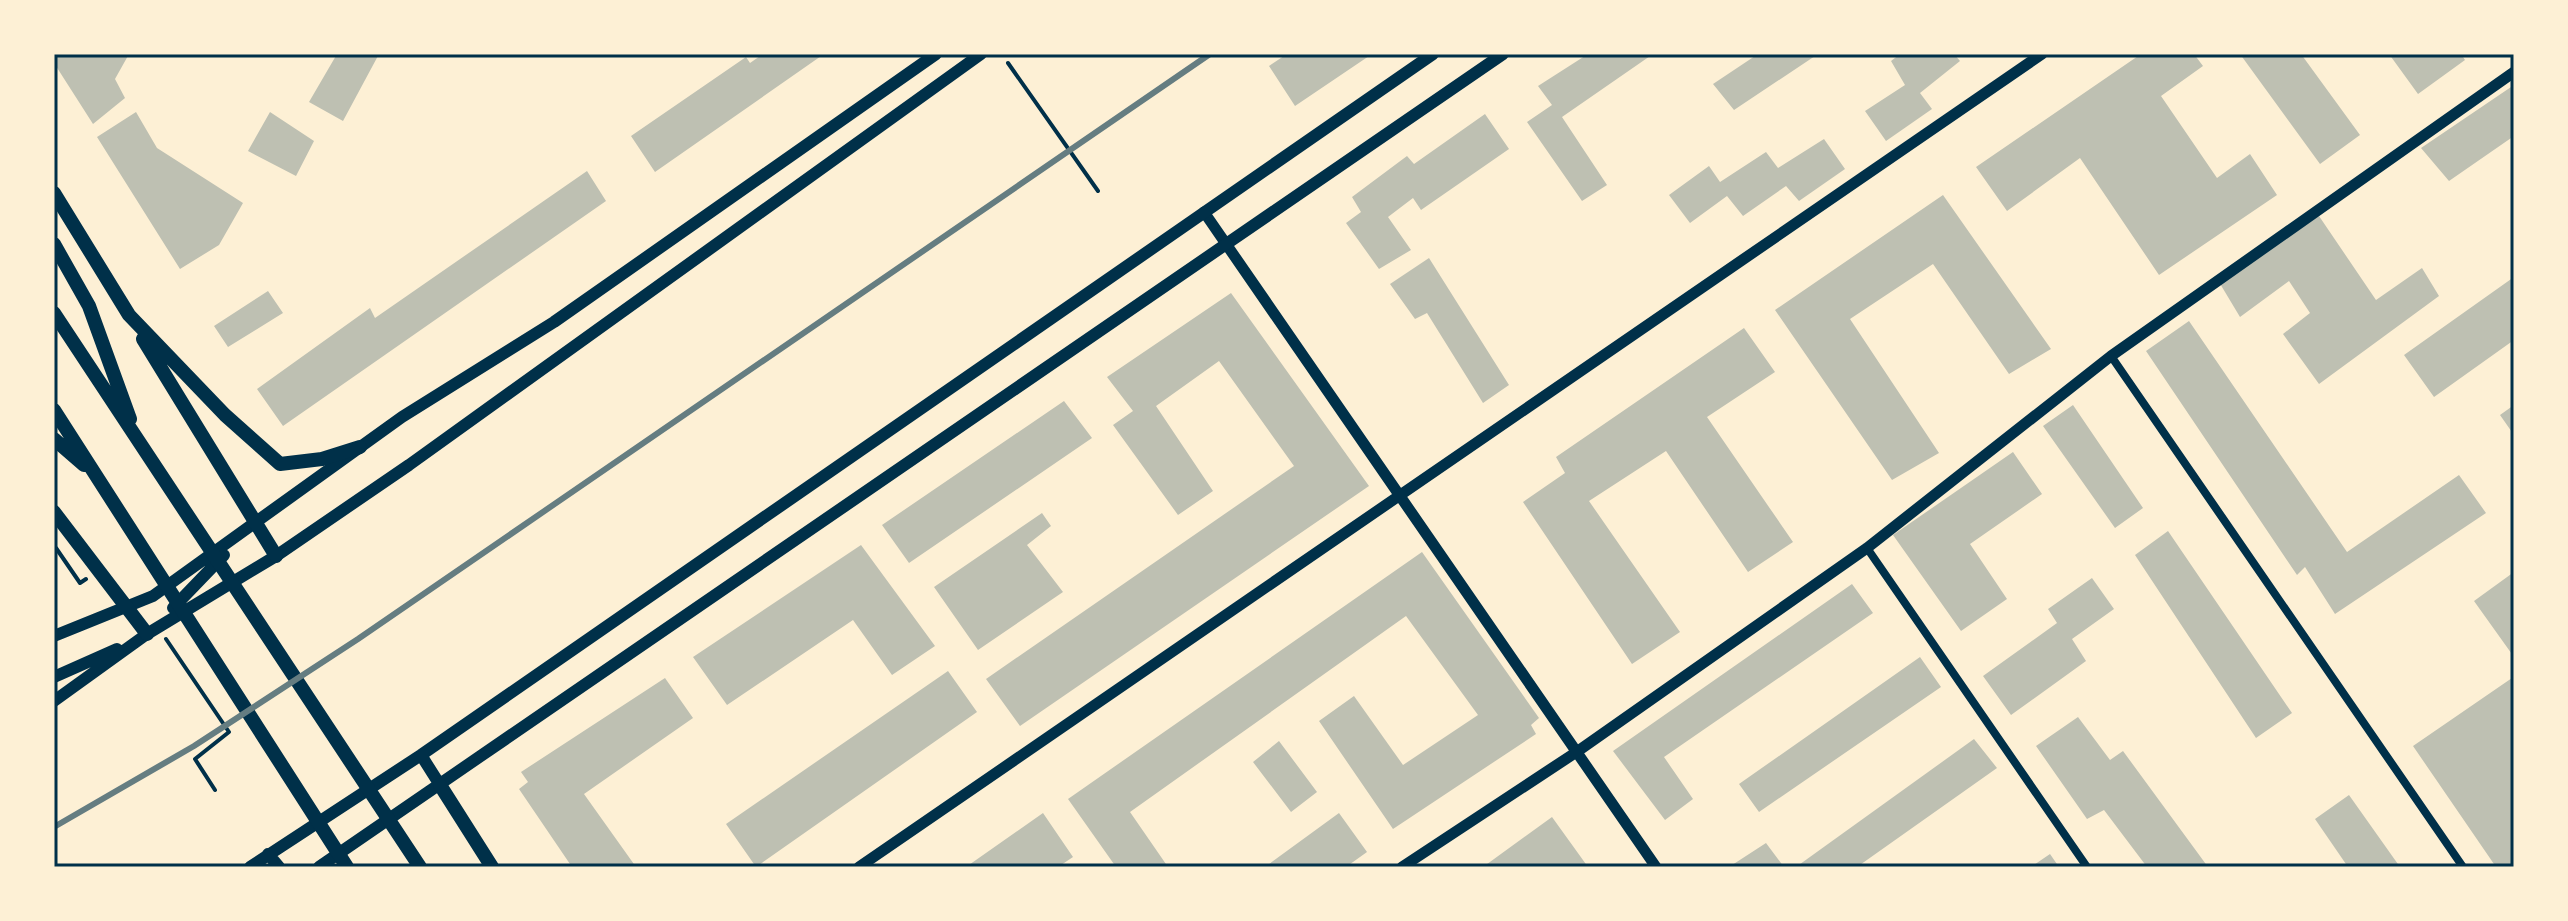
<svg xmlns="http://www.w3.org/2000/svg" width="2568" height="921" font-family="Signika,sans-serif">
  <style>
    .building { fill: #bec0b2 }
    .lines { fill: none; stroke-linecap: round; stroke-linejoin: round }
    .path { stroke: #003049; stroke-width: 4 }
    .minor { stroke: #003049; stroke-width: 8 }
    .tertiary { stroke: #003049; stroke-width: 11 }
    .secondary { stroke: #003049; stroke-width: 12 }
    .primary { stroke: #003049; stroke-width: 14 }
    .trunk { stroke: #003049; stroke-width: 14 }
    .rail { stroke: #657d81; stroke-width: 6 }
    .neatline { fill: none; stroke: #003049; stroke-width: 3 }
  </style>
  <rect width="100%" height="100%" fill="#fdf0d5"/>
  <path class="building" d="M54 54H129L115 79 125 98 93 124 54 63Z
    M337 54H379L343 121 309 102Z
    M763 54H824L655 172 631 136 746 57 750 63Z
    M1287 54H1372L1295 106 1269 66Z
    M1588 54H1653L1562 117 1607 185 1582 201 1527 122 1552 105 1538 86Z
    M1758 54H1818L1734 110 1713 84Z
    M1900 54H1954L1960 61 1920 93 1932 109 1886 141 1865 111 1905 85 1891 61Z
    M2141 54H2194L2203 66 2161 96 2217 178 2250 154 2277 195 2159 275 2080 158 2007 211 1976 167Z
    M2240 54H2301L2360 135 2320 164Z
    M2389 54H2461L2465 60 2418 94Z
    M2514 85V136L2449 181 2421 148Z
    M136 112 157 148 243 203 219 245 180 269 97 137Z
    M270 112 314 141 296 176 248 151Z
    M1485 114 1509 149 1421 210 1413 198 1388 217 1411 250 1379 269 1346 223 1361 212 1352 197 1407 156 1414 164Z
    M1824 139 1845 169 1799 201 1786 186 1743 216 1727 196 1690 223 1669 195 1709 166 1720 182 1766 152 1778 168Z
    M587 171 606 201 283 426 257 389 370 308 375 318Z
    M1943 195 2051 349 2009 374 1933 264 1850 319 1939 453 1892 480 1775 310Z
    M2319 216 2376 300 2422 268 2439 296 2319 384 2283 334 2310 313 2289 281 2240 317 2219 282Z
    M1429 258 1509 385 1483 403 1427 313 1415 319 1390 284Z
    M2514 277V340L2434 397 2404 355Z
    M268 291 283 313 228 347 214 326Z
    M1231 293 1369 486 1020 726 986 679 1294 466 1219 361 1156 406 1213 491 1178 515 1113 425 1133 411 1107 377Z
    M2189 321 2347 552 2459 475 2486 513 2335 614 2305 567 2297 575 2146 351Z
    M1744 328 1775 372 1707 417 1793 542 1748 572 1666 451 1589 501 1680 632 1632 664 1523 502 1565 473 1556 457Z
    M1064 401 1092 438 909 563 882 525Z
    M2073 405 2143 508 2115 528 2043 426Z
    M2514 405V435L2500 415Z
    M2013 452 2042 494 1970 544 2007 599 1961 631 1893 535Z
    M1042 513 1051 526 1027 545 1063 592 978 650 934 587Z
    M2168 531 2292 713 2256 738 2135 555Z
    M861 545 935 646 892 675 853 620 727 705 693 657Z
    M1422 552 1539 718 1531 725 1536 734 1393 829 1319 721 1354 696 1403 765 1478 715 1406 616 1130 812 1168 867H1116L1068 799Z
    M2514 572V657L2474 601Z
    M2092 578 2114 609 2072 639 2086 661 2011 715 1983 676 2057 623 2048 609Z
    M1852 584 1873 613 1664 757 1693 799 1665 820 1613 751Z
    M1920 657 1941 687 1759 812 1739 784Z
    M948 671 977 712 756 867 726 824Z
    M665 678 693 718 584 794 636 867H572L519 789 528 782 521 772Z
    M2512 678 2514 867H2496L2413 746Z
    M2078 717 2110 760 2123 751 2208 867H2147L2104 810 2087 819 2036 746Z
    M1974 739 1997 768 1857 867H1796Z
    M1279 741 1317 792 1291 812 1253 762Z
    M2349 795 2400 867H2348L2315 819Z
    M1043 813 1073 857 1058 867H966Z
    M1339 813 1367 852 1346 867H1265Z
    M1552 817 1588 867H1483Z
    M1766 843 1784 867H1729Z
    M2050 854 2059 867H2031Z"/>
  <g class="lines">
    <path class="path" d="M1008 63 1098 191
      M56 548 80 583 86 579
      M166 639 229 732 195 759 215 790"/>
    <path class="minor" d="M2111 356 2463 867
      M1867 548 2087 867"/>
    <path class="tertiary" d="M1204 212 1656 867
      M859 867 2042 54
      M1402 867 1578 751 1867 548 2111 356 2514 72"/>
    <path class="secondary" d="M173 608 224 555
      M54 636 153 596 402 417 554 322 936 54
      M54 677 117 649
      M54 701 147 634 276 556 409 465 981 54
      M421 755 440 785
      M268 854 279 867
      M250 867 421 755 1433 54
      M319 867 1503 54"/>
    <path class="primary" d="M54 193 129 315 225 415 280 464 322 459 360 447
      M143 339 276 556
      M54 512 147 634
      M440 785 492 867"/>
    <path class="trunk" d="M54 244 89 306 130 419
      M54 313 420 867
      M54 410 347 867
      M54 439 84 465"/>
    <path class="rail" d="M54 827 194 746 358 639 1210 54"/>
  </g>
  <rect width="2568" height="921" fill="none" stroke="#fdf0d5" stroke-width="112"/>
  <rect x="56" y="56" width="2456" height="809" class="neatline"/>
</svg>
